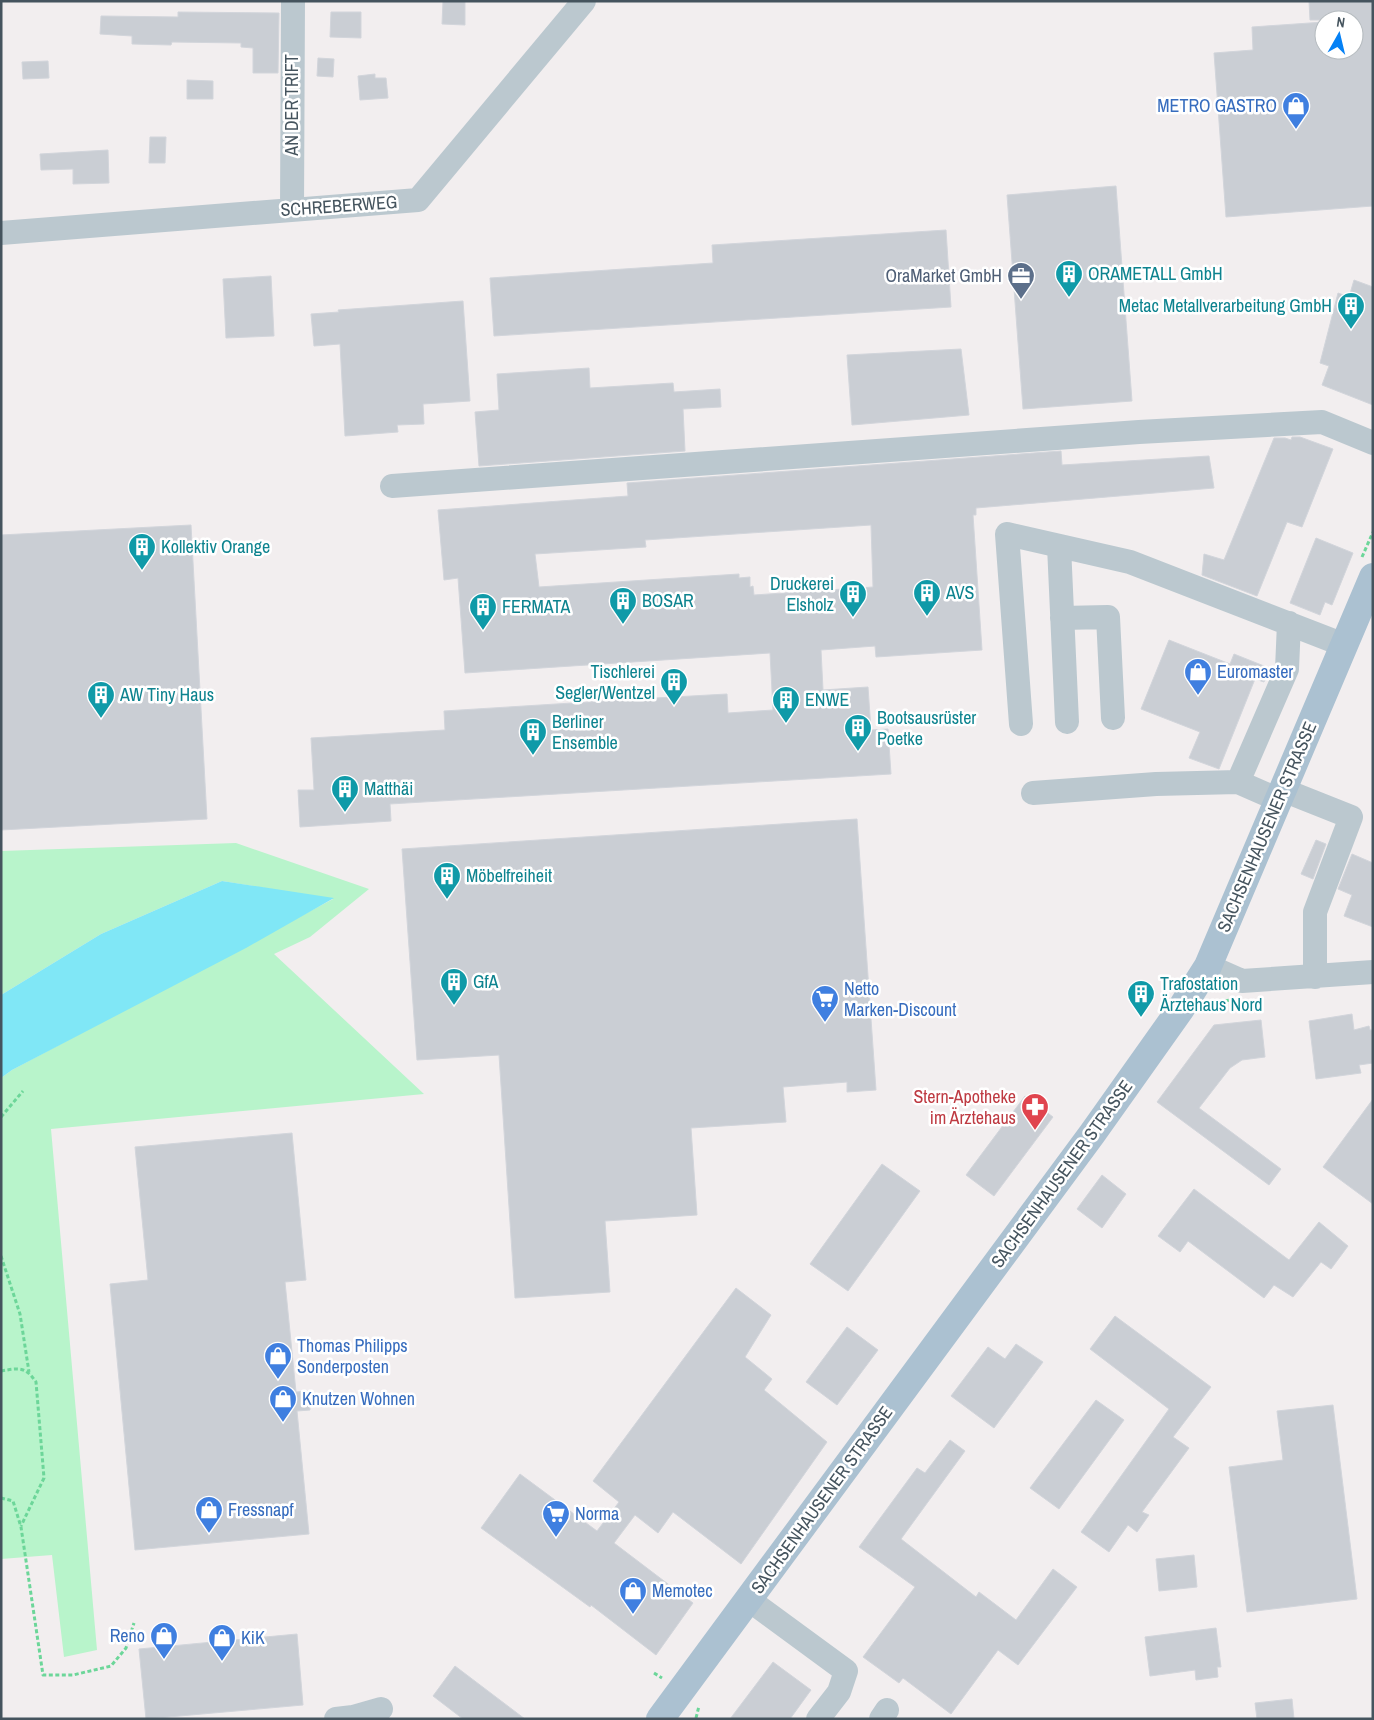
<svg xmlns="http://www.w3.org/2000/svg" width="1374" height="1720" font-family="'Archivo Narrow',sans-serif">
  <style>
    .green { fill: #b8f4cb }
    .water { fill: #80e7f6 }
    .building { fill: #caced4; stroke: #d2d5db; fill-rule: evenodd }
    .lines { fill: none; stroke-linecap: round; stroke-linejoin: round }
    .path { stroke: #6cd699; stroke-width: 3; stroke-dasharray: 4 2.5; stroke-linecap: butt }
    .minor { stroke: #bbc8cf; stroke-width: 24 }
    .major { stroke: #abc1d1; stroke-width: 28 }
    .labels { text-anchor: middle; stroke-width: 5; stroke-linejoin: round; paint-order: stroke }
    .street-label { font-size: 18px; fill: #45545e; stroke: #fff }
    .shop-label { font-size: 18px; fill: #366cbe; stroke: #fff; text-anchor: start }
    .culture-label { font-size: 18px; fill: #0d838f; stroke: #fff; text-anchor: start }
    .service-label { font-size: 18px; fill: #4e5e75; stroke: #fff; text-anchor: end }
    .health-label { font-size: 18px; fill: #be3a42; stroke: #fff; text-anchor: end }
  </style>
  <rect width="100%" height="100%" fill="#f2eeef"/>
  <path class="green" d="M236 843 369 889 310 937 274 954 424 1094 51 1129 97 1650 64 1657 52 1555 1 1559V1078L12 1070 333 899 222 881 101 934 1 995V851Z"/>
  <path class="water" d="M222 881 334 898 246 948 12 1070 1 1078V995L101 934Z"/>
  <path class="building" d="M443 1H465V25L442 24Z
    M1309 1H1373V206L1226 217 1214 53 1253 50 1252 27 1324 22V50H1354V20H1310Z
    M178 12 279 13 278 73H253V48L241 47V43L172 42 171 45 132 44V36L100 34 101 16 178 17Z
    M331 12H361V38L330 37Z
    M318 58 334 59 333 77 317 76Z
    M48 61 49 78 23 79 22 62Z
    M375 74V78H386L388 98 360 100 358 76Z
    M187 80 213 81V99H187Z
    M150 137H166L165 163H149Z
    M108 150 109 183 73 184V169L41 170 40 154Z
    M1116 186 1132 401 1023 409 1007 195Z
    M946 230 951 307 494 336 490 278 713 263 712 245Z
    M271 276 274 336 226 338 223 279Z
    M1354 280 1373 287V405L1322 385 1329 366 1320 363 1338 293 1349 297Z
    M463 301 470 401 423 404 424 424 397 425 398 432 345 436 340 344 314 346 311 314 339 312 338 310Z
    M961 349 969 415 852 425 847 355Z
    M589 368 590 388 673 383 674 392 720 389 721 407 683 409 685 451 479 466 475 412 499 410 497 374Z
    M1292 437H1300L1333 449 1302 527 1287 522 1257 596 1202 575 1204 554 1224 560 1274 438H1285L1291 440Z
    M1061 451 1062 465 1209 456 1214 488 976 508V515H973L982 650 876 657 875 646 821 650 823 690 868 687 871 730 888 729 891 774 390 804 391 821 300 827 298 790H314L311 738 445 730 444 711 620 700 727 694 728 713 773 710 770 653 465 673 458 578 444 580 438 510 628 496 627 483ZM871 525 873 587 754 595 753 586 750 587V577L739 578V574L539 587 535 554 646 547 645 540Z
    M191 525 207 819 1 830V535Z
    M1316 538 1353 553 1332 605 1325 602 1320 615 1290 603Z
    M1169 640 1230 664 1234 654 1269 668 1264 682 1255 679 1219 769 1189 758 1200 732 1141 709Z
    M857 819 876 1090 847 1092V1082L783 1087 786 1122 691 1128 697 1215 605 1221 610 1292 515 1298 499 1055 417 1060 402 849Z
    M1316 840 1326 844 1313 879 1301 874Z
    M1352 854 1373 863V927L1344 916 1352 895 1338 889Z
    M1352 1014 1354 1030 1369 1026 1370 1030H1373V1063L1359 1065 1361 1073 1316 1079 1309 1021Z
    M1261 1020 1265 1057 1242 1060 1230 1068 1199 1108 1281 1169 1269 1185 1157 1102 1214 1025Z
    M1025 1096 1053 1117 994 1196 966 1175Z
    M1373 1099V1204L1323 1167Z
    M292 1133 306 1280 285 1282 296 1392 309 1391 310 1410 297 1411 309 1534 135 1550 110 1284 148 1280 135 1147Z
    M882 1164 920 1191 848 1291 810 1264Z
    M1102 1175 1126 1194 1102 1228 1077 1209Z
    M1194 1189 1289 1260 1319 1222 1348 1246 1331 1269 1321 1262 1293 1297 1274 1285 1264 1298 1188 1241 1180 1252 1158 1236Z
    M736 1288 771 1315 745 1357 772 1379 764 1390 827 1442 741 1564 673 1512 658 1533 635 1515 614 1543 693 1603 656 1655 591 1605 590 1607 481 1528 520 1474 597 1531 619 1502 593 1481Z
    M1115 1316 1211 1387 1173 1437 1189 1448 1142 1512 1149 1515 1137 1532 1128 1525 1109 1552 1081 1532 1169 1409 1090 1349Z
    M847 1327 878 1350 837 1405 806 1382Z
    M1016 1344 1043 1362 994 1428 951 1396 988 1347 1005 1359Z
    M1096 1400 1124 1420 1059 1509 1030 1488Z
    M1333 1405 1357 1599 1247 1612 1229 1467 1283 1460 1277 1411Z
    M950 1440 965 1451 901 1539 976 1597 979 1592 1016 1620 1053 1569 1077 1587 1018 1665 998 1650 951 1714 903 1678 899 1683 863 1657 915 1587 859 1547 917 1468 925 1473Z
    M1194 1555 1197 1587 1159 1591 1156 1559Z
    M1216 1628 1221 1667H1217L1218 1677 1196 1680 1195 1670 1150 1676 1145 1637Z
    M297 1634 303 1705 146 1719 139 1649Z
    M773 1662 811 1690 790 1719H730Z
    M455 1666 525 1719H463L433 1696Z
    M1292 1699 1294 1719H1257L1255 1703Z"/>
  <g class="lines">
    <path class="path" d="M1362 557 1373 532
      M1212 1003 1230 1000
      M1 1117 23 1091
      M1 1256 20 1314 29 1372
      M1 1371C19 1368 25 1366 36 1382L44 1478 21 1526
      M315 1404 352 1402
      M1 1498 13 1501 21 1527 43 1675H73L111 1666 126 1648 134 1623
      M654 1673 662 1678
      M696 1718 699 1706"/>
    <path class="minor" d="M292 209 293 1
      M1 233 418 200 584 1
      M392 486 1139 432 1322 422 1373 443
      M1059 546 1067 722
      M1062 618 1108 617 1113 718
      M1021 724 1007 534 1130 562 1344 645
      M1238 782 1287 669 1289 623
      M1283 790 1351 817 1315 912V977
      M1033 793 1156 784 1238 782 1279 800
      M1208 966 1242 981 1373 972
      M748 1599 846 1671 839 1692 818 1719
      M336 1719 353 1717 381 1709
      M881 1719 887 1710"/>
    <path class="major" d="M660 1719 1092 1134 1180 1010 1208 966 1373 577"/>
  </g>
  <defs>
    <symbol id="shop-pin" viewBox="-11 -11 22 30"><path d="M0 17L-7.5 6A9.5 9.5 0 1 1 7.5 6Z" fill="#3f7fe0" stroke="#fff"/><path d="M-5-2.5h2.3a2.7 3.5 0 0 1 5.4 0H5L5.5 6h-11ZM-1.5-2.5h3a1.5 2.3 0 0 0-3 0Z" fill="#fff"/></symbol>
    <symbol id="building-pin" viewBox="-11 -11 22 30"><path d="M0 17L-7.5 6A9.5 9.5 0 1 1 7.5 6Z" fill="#0f9aa8" stroke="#fff"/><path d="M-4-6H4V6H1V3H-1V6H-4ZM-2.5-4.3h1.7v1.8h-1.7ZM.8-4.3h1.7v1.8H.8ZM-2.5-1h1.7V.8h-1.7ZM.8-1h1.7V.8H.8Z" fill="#fff"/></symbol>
    <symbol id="office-pin" viewBox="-11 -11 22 30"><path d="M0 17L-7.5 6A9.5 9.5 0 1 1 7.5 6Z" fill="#5c6f8a" stroke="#fff"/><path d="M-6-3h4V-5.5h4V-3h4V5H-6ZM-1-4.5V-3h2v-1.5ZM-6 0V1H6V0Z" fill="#fff"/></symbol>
    <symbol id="supermarket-pin" viewBox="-11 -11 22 30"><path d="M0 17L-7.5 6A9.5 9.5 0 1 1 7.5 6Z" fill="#3f7fe0" stroke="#fff"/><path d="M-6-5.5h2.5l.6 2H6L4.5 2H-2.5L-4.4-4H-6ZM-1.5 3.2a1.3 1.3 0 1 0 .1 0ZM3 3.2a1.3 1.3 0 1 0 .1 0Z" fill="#fff"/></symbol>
    <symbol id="pharmacy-pin" viewBox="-11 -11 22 30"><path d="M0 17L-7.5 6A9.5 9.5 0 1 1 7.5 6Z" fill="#e0444e" stroke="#fff"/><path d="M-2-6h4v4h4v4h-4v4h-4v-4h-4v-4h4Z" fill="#fff"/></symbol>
  </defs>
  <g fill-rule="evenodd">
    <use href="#shop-pin" x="1280" y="90" width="32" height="43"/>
    <use href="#building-pin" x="1053" y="258" width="32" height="43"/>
    <use href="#office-pin" x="1005" y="260" width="32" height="43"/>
    <use href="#building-pin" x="1335" y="290" width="32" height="43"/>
    <use href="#building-pin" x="126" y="531" width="32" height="43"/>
    <use href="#building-pin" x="911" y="577" width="32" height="43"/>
    <use href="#building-pin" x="837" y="578" width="32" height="43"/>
    <use href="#building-pin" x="607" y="585" width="32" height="43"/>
    <use href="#building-pin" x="467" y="591" width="32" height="43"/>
    <use href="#shop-pin" x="1182" y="656" width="32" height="43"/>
    <use href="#building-pin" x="658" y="666" width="32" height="43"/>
    <use href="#building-pin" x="85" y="679" width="32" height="43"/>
    <use href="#building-pin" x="770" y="684" width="32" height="43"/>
    <use href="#building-pin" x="842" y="712" width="32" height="43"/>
    <use href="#building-pin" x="517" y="716" width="32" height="43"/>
    <use href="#building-pin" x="329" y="773" width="32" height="43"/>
    <use href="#building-pin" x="431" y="860" width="32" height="43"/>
    <use href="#building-pin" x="438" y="966" width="32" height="43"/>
    <use href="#building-pin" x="1125" y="978" width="32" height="43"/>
    <use href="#supermarket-pin" x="809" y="983" width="32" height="43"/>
    <use href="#pharmacy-pin" x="1019" y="1091" width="32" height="43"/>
    <use href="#shop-pin" x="262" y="1340" width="32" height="43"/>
    <use href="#shop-pin" x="267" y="1383" width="32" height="43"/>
    <use href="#shop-pin" x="193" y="1494" width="32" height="43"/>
    <use href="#supermarket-pin" x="540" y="1498" width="32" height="43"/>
    <use href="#shop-pin" x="617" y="1575" width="32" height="43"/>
    <use href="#shop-pin" x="148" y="1620" width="32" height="43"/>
    <use href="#shop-pin" x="206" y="1622" width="32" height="43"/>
  </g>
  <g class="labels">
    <g class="street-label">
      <text transform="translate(292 105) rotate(-90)" y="6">AN DER TRIFT</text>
      <text transform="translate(339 206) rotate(-4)" y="6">SCHREBERWEG</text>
      <text transform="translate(1267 827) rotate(-67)" y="6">SACHSENHAUSENER STRASSE</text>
      <text transform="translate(1062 1174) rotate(-54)" y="6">SACHSENHAUSENER STRASSE</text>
      <text transform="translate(822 1500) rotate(-54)" y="6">SACHSENHAUSENER STRASSE</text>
    </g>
    <g class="shop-label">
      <text x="1277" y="112" text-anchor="end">METRO GASTRO</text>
      <text x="1217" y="678">Euromaster</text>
      <text x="844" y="995">Netto<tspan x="844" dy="21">Marken-Discount</tspan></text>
      <text x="297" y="1352">Thomas Philipps<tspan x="297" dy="21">Sonderposten</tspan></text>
      <text x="302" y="1405">Knutzen Wohnen</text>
      <text x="228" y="1516">Fressnapf</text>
      <text x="575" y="1520">Norma</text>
      <text x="652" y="1597">Memotec</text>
      <text x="145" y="1642" text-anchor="end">Reno</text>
      <text x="241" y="1644">KiK</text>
    </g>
    <g class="culture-label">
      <text x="1088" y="280">ORAMETALL GmbH</text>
      <text x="1332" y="312" text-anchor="end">Metac Metallverarbeitung GmbH</text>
      <text x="161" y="553">Kollektiv Orange</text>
      <text x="834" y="590" text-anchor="end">Druckerei<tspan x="834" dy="21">Elsholz</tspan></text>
      <text x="946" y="599">AVS</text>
      <text x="642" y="607">BOSAR</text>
      <text x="502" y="613">FERMATA</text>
      <text x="655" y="678" text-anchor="end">Tischlerei<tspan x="655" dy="21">Segler/Wentzel</tspan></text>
      <text x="120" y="701">AW Tiny Haus</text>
      <text x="805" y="706">ENWE</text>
      <text x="877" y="724">Bootsausrüster<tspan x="877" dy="21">Poetke</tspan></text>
      <text x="552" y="728">Berliner<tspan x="552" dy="21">Ensemble</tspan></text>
      <text x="364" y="795">Matthäi</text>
      <text x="466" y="882">Möbelfreiheit</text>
      <text x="473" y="988">GfA</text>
      <text x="1160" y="990">Trafostation<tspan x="1160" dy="21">Ärztehaus Nord</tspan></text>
    </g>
    <g class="service-label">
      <text x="1002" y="282">OraMarket GmbH</text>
    </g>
    <g class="health-label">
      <text x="1016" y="1103">Stern-Apotheke<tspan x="1016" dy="21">im Ärztehaus</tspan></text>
    </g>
  </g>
  <rect width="1374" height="1720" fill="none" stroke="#45545e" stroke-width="5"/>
  <g transform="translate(1339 35) rotate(8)"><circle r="24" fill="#ffffff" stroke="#b5bbbf"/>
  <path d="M0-4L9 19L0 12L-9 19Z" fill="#0581f5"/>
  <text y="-8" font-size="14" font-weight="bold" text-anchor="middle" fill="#45545e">N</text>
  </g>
</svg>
